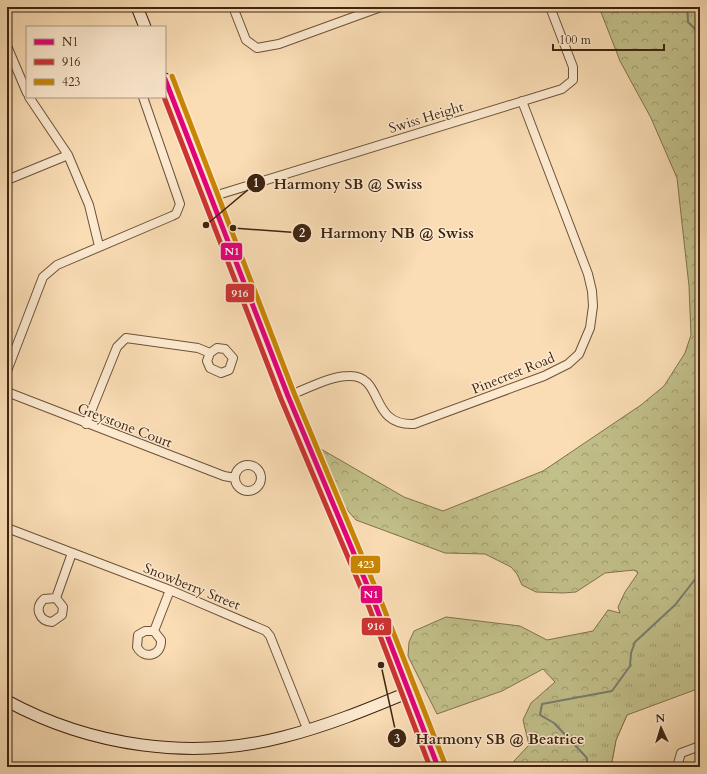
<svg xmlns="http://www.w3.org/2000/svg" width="707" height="774" font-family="Cardo,serif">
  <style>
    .forest { fill: url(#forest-crowns); stroke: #80724d }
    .park { fill: url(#park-tufts); stroke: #80724d }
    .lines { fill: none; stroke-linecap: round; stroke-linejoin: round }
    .stream { stroke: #787f71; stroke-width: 2 }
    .street-casing { stroke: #6d5239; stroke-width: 10 }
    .secondary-casing { stroke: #3e2410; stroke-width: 13 }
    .street { stroke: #fce9cf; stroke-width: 8 }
    .secondary { stroke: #fce9cf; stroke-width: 11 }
    .bus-1-casing { stroke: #fce9cf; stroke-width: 8 }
    .bus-2-casing { stroke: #fce9cf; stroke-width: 8 }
    .bus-3-casing { stroke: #fce9cf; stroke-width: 8 }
    .bus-1 { stroke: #e5007d; stroke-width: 5 }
    .bus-2 { stroke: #c33; stroke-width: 5 }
    .bus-3 { stroke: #c98604; stroke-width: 5 }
    .labels { text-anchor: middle; stroke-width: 3; stroke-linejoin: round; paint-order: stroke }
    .street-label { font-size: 14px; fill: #3e2410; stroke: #fce9cf }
    .leader { fill: none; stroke: #3e2410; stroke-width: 1.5 }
    .callout-dot { fill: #3e2410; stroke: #fce9cf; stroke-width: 1.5 }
    .mark-label { font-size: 12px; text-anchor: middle; font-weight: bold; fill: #fff }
    .callout-label { font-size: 15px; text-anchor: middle; font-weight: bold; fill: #3e2410; stroke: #fce9cf; stroke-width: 3; stroke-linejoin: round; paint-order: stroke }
    .line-badge { stroke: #fce9cf; stroke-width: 1.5 }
    .badge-label { font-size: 11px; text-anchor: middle; font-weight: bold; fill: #fff }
  </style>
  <defs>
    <pattern id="forest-crowns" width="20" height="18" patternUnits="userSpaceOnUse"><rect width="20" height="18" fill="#c2c08a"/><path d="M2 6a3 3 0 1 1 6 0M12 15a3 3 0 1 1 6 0" fill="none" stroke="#9f9c6f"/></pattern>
    <pattern id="park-tufts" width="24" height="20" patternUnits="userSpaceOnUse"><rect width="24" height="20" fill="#c2c08a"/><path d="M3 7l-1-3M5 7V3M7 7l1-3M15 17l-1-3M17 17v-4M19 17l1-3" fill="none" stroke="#9f9c6f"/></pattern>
  </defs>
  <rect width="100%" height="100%" fill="#faddb5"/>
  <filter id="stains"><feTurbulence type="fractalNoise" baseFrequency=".005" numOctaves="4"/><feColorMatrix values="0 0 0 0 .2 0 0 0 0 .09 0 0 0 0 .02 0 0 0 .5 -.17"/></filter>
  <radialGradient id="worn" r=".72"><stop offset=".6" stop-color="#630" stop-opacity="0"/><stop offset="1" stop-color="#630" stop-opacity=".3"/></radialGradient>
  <path class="forest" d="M599 7H700V626L627 715 616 740 611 767H512L514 761 529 745 523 720 531 703 555 682 543 669 502 691 437 714 408 656 409 642 414 631 446 617 520 626 547 640 593 631 608 610 620 613 618 607 625 592 638 573 634 570 605 573 576 592 563 593 536 592 522 585 517 574 511 567 485 554 445 553 356 520 317 476 314 445 404 497 443 511 543 471 641 405 664 386 685 353 691 335 689 286 677 178 651 118 620 61Z"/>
  <path class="park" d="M687 7H700V34L688 22Z
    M700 573V688L627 715 616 740 611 767H587V758L554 723 540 715 542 704 612 691 630 666 631 653 635 642 675 605Z"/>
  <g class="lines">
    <path class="stream" d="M687 7 688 22 700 34
      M700 96 698 98 700 104
      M587 767V758L554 723 540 715 542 704 612 691 630 666 631 653 635 642 675 605 700 573"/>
    <defs>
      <path id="street" d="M233 7 246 40 257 48 279 44 381 7
        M7 46 27 93
        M29 97 68 155 89 205 99 246
        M7 180 68 155
        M211 197 562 89 573 80V67L550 7
        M7 371 43 277 57 265 172 216 176 214 180 204 143 97
        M7 392 224 476 235 478
        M288 396C307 389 329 376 349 376 385 375 368 426 414 424L544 376 568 364 579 354 590 328 593 306 592 291 588 274 522 101
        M86 424 117 347 126 338 198 348 210 353 217 348 225 349 233 358 229 370 221 373 210 368 207 361 210 353
        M235 478a13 13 0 1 1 26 0a13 13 0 1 1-26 0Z
        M7 528 170 590 266 631 270 636 308 731
        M56 598 44 599C34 608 39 621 52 622L62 615 63 607 56 598 72 553
        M154 631H145L138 635 137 647C144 660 162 656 161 640L154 631 170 590
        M677 767 681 753 700 746"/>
      <path id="secondary" d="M137 7 145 27
        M165 79 288 396 375 604 438 767
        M7 701C90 746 191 761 283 737 327 726 368 709 409 692"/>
    </defs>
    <use href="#street" class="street-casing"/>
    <use href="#secondary" class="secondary-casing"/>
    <use href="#street" class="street"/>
    <use href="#secondary" class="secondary"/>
    <defs>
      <path id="bus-1" d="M165 79 288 396 375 604 438 767"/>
      <path id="bus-2" d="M164 97 281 399 369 607 430 767"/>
      <path id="bus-3" d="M172 76 294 393 381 601 445 764"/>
    </defs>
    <use href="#bus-1" class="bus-1-casing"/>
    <use href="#bus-2" class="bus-2-casing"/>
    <use href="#bus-3" class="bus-3-casing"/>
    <use href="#bus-1" class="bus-1"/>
    <use href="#bus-2" class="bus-2"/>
    <use href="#bus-3" class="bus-3"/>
  </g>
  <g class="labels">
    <g class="street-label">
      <text transform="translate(426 117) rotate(-17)" y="5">Swiss Height</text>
      <text transform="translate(513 373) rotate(-22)" y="5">Pinecrest Road</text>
      <text transform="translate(125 425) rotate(21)" y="5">Greystone Court</text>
      <text transform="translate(192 586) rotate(22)" y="5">Snowberry Street</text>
    </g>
  </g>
  <path class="leader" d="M206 225L256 183M233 228L302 233M381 665L397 738"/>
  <g class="callout-dot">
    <circle cx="206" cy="225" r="4"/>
    <circle cx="233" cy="228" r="4"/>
    <circle cx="381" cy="665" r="4"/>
    <circle cx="256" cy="183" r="10"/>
    <circle cx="302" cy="233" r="10"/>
    <circle cx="397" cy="738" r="10"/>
  </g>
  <g class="mark-label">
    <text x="256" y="187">1</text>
    <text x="302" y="237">2</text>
    <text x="397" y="743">3</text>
  </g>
  <g class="callout-label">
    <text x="348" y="189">Harmony SB @ Swiss</text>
    <text x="397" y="238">Harmony NB @ Swiss</text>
    <text x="500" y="744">Harmony SB @ Beatrice</text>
  </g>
  <g class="line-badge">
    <rect x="220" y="242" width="23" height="19" rx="4" fill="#e5007d"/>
    <rect x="225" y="283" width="30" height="20" rx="4" fill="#c33"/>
    <rect x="350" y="555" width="31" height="19" rx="4" fill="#c98604"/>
    <rect x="360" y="585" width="23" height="19" rx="4" fill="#e5007d"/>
    <rect x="361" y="617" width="31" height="19" rx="4" fill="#c33"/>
  </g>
  <g class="badge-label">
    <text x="232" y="255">N1</text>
    <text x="240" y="297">916</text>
    <text x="366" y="568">423</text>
    <text x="371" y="598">N1</text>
    <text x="376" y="630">916</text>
  </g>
  <rect width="707" height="774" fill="none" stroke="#faddb5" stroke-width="24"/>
  <rect x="8" y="8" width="691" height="758" fill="none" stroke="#3e2410" stroke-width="2"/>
  <rect x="12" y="12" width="683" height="750" fill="none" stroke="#3e2410"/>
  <rect x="26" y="26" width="140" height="72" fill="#fce9cf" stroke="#b09a83"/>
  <rect x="34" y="39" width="20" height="6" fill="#e5007d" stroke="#b09a83"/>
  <text x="62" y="46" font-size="12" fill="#3e2410">N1</text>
  <rect x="34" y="59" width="20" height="6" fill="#cc3333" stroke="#b09a83"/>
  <text x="62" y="66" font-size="12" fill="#3e2410">916</text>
  <rect x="34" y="79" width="20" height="6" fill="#c98604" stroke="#b09a83"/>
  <text x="62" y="86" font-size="12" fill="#3e2410">423</text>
  <g transform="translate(661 728) rotate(356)" stroke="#fce9cf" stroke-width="3" paint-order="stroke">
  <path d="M0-3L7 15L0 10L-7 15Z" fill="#3e2410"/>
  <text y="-6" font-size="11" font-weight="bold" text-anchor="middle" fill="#3e2410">N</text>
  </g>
  <path d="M553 44v6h111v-6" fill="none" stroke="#3e2410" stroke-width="2"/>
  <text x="559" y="44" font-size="12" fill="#3e2410" stroke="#fce9cf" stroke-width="3" paint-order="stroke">100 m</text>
  <rect width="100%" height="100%" filter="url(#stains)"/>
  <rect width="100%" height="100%" fill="url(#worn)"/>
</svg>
